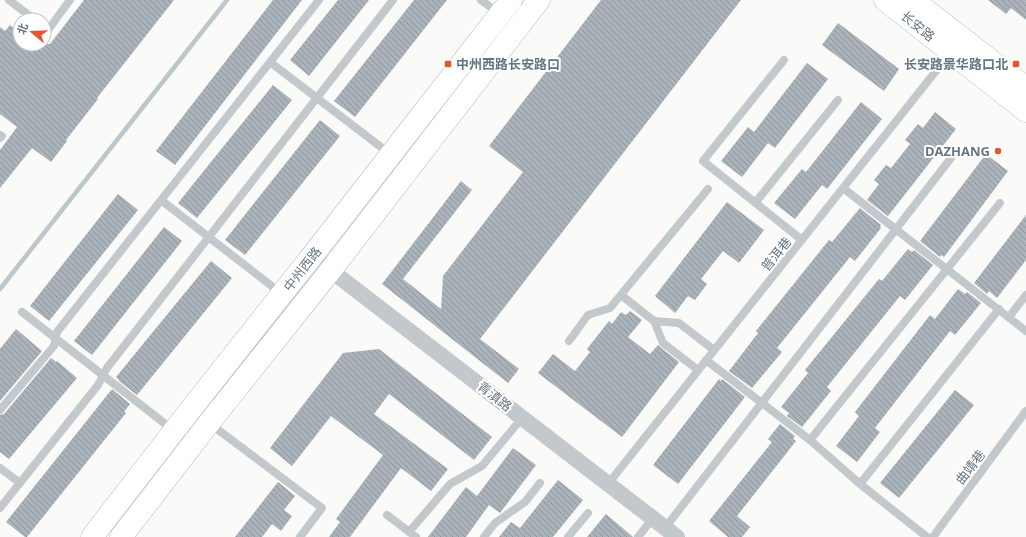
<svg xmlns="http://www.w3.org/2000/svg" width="1026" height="537" font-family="'Open Sans','Noto Sans SC',sans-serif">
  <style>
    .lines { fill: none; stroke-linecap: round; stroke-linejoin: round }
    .stream { stroke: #bbc7cb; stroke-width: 4.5 }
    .building { fill: url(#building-back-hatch) }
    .secondary-casing { stroke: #b3babf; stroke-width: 23 }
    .primary-casing { stroke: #b5babe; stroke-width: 23 }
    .service { stroke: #c3c8cc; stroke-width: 8 }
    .minor { stroke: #c3c8cc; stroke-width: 16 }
    .secondary { stroke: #fff; stroke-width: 22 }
    .primary { stroke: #fff; stroke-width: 22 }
    .poi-dot { fill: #e4572e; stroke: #fff; stroke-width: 1.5 }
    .labels { text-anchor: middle; stroke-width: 4; stroke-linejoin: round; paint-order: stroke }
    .street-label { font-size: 13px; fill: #657683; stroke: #fff }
    .poi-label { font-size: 13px; font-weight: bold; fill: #657683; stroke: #fff; text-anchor: end }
  </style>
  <defs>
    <pattern id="building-back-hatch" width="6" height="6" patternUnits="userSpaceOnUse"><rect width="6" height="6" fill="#aab3b9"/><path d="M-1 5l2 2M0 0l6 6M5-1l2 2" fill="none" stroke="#8e969c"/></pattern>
  </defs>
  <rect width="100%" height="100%" fill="#fafaf8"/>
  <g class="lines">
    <path class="stream" d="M0 289 227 0"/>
  </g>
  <path class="building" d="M84 0H174L97 98 98 99 66 140 67 141 51 162 32 148 0 188V150L17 127 0 114V27L5 31 10 25 20 33V44H50Z
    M273 0H302L175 165 156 151Z
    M338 0H369L309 76 290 60Z
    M414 0H447L355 117 334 101Z
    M601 0H741L480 339 519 369 508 383 382 284 461 181 472 190 403 279 441 309 443 276 523 172 489 146Z
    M988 0H1026V20L1011 8 1006 14Z
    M838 23 899 69 884 91 822 45Z
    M807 63 828 79 775 148 768 143 742 177 721 161 748 127 754 132Z
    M273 85 292 100 197 218 178 203Z
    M861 102 882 119 827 189 822 185 795 219 774 203 802 169 806 172Z
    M935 112 956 129 888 216 867 200 879 184 874 180 886 165 891 168 910 144 905 140 918 124 923 128Z
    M320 120 340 136 245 255 225 240Z
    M986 154 1008 171 944 257 941 255 940 257 920 241Z
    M118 194 138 210 49 321 30 306Z
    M727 202 764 230 739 263 723 251 701 279 707 284 695 300 688 296 675 313 655 296Z
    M860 208 881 225 880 227 881 228 855 261 850 257 777 348 782 352 752 388 729 371 758 333 756 331 829 240 832 242Z
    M1026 215V260L997 298 989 291 987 294 974 283Z
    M164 227 182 241 92 355 74 341Z
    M908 249 912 252 914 250 933 265 905 300 900 296 827 387 831 391 802 427 787 416 789 413 781 407 808 373 805 370 879 279 882 281Z
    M211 261 232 278 137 395 119 381V380L116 377Z
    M958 289 965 294 967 292 981 303 955 335 950 331 875 428 880 432 857 462 836 446 859 416 855 412 930 315 935 319Z
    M630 311 642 320 628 337 650 354 658 345 660 347 679 362 622 437 538 373 553 354 575 371 590 352 587 349 609 321 612 324 621 312 626 315Z
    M16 329 42 351 0 401V349Z
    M379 349 492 437 474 460 389 394 374 414 448 469 431 491 401 468 350 537H329L340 522 336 519 383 455 331 416 292 466 270 448 343 353Z
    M51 358 56 362 57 361 77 378 9 459 0 452V415L4 414Z
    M719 379 721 381 722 379 745 397 678 484 653 465Z
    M112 389 130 404 124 412 126 413 27 537H25L6 522Z
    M955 390 974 405 899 498 880 483Z
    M780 424 795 436 793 439 796 441 737 516 750 527 742 537H728L709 521 772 442 768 439Z
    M513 448 536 465 500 513 489 505 466 537H428L466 487 477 496Z
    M558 480 583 500 553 537H499L511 522 520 528Z
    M278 482 295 496 284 510 292 516 281 531 272 524 262 537H235Z
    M606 514 633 537H587Z"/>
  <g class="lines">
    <defs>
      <path id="secondary" d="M885 0 1026 111
        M913 0 1026 88"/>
      <path id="primary" d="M92 537 191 409 312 256 511 0
        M121 537 209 423 331 270 539 0"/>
    </defs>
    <use href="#secondary" class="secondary-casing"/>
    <use href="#primary" class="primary-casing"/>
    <path class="service" d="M9 0 35 20
      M481 0 500 14
      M44 27 48 30 70 0
      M784 60 703 161 802 240
      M270 62 390 154
      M0 135 2 136 0 138
      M843 188 1026 331
      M161 200 282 294
      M755 203 838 100
      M621 295 654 321
      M22 312 173 430
      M1009 317 1026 295
      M569 341 588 315 610 308 708 189
      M706 360 810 440 860 484 927 537
      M698 370 663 343 654 321 679 323 714 350
      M0 410 54 346 57 332 319 0
      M209 423 322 508 300 537
      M810 440 1000 203
      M0 468 20 483
      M608 484 951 52
      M860 484 999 309
      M0 508 98 385 107 368 393 0
      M387 515 416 537
      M665 528 951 158
      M409 532 450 484 482 466 522 418
      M484 537 495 523 525 502 540 483
      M568 537 588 513
      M638 537 653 518
      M933 537 1026 411"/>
    <path class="minor" d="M312 256 677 537"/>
    <use href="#secondary" class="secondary"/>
    <use href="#primary" class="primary"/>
  </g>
  <g class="poi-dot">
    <rect x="444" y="60" width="8" height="8" rx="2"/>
    <rect x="1012" y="60" width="8" height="8" rx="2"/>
    <circle cx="998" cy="151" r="4"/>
  </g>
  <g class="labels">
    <g class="street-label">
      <text transform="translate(918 26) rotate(39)" y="5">长安路</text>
      <text transform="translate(776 254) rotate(-51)" y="5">普洱巷</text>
      <text transform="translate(302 269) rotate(-52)" y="5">中州西路</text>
      <text transform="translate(495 396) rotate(38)" y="5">青滇路</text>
      <text transform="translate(970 467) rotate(-53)" y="5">曲靖巷</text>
    </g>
    <g class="poi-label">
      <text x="456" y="69" text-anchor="start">中州西路长安路口</text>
      <text x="1008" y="69">长安路景华路口北</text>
      <text x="990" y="156">DAZHANG</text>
    </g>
  </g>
  <g transform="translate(32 32) rotate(289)"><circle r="19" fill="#ffffff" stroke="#c1c8cd"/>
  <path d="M0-3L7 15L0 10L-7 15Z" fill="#e4572e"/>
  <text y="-6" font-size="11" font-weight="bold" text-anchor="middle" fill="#657683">北</text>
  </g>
</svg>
